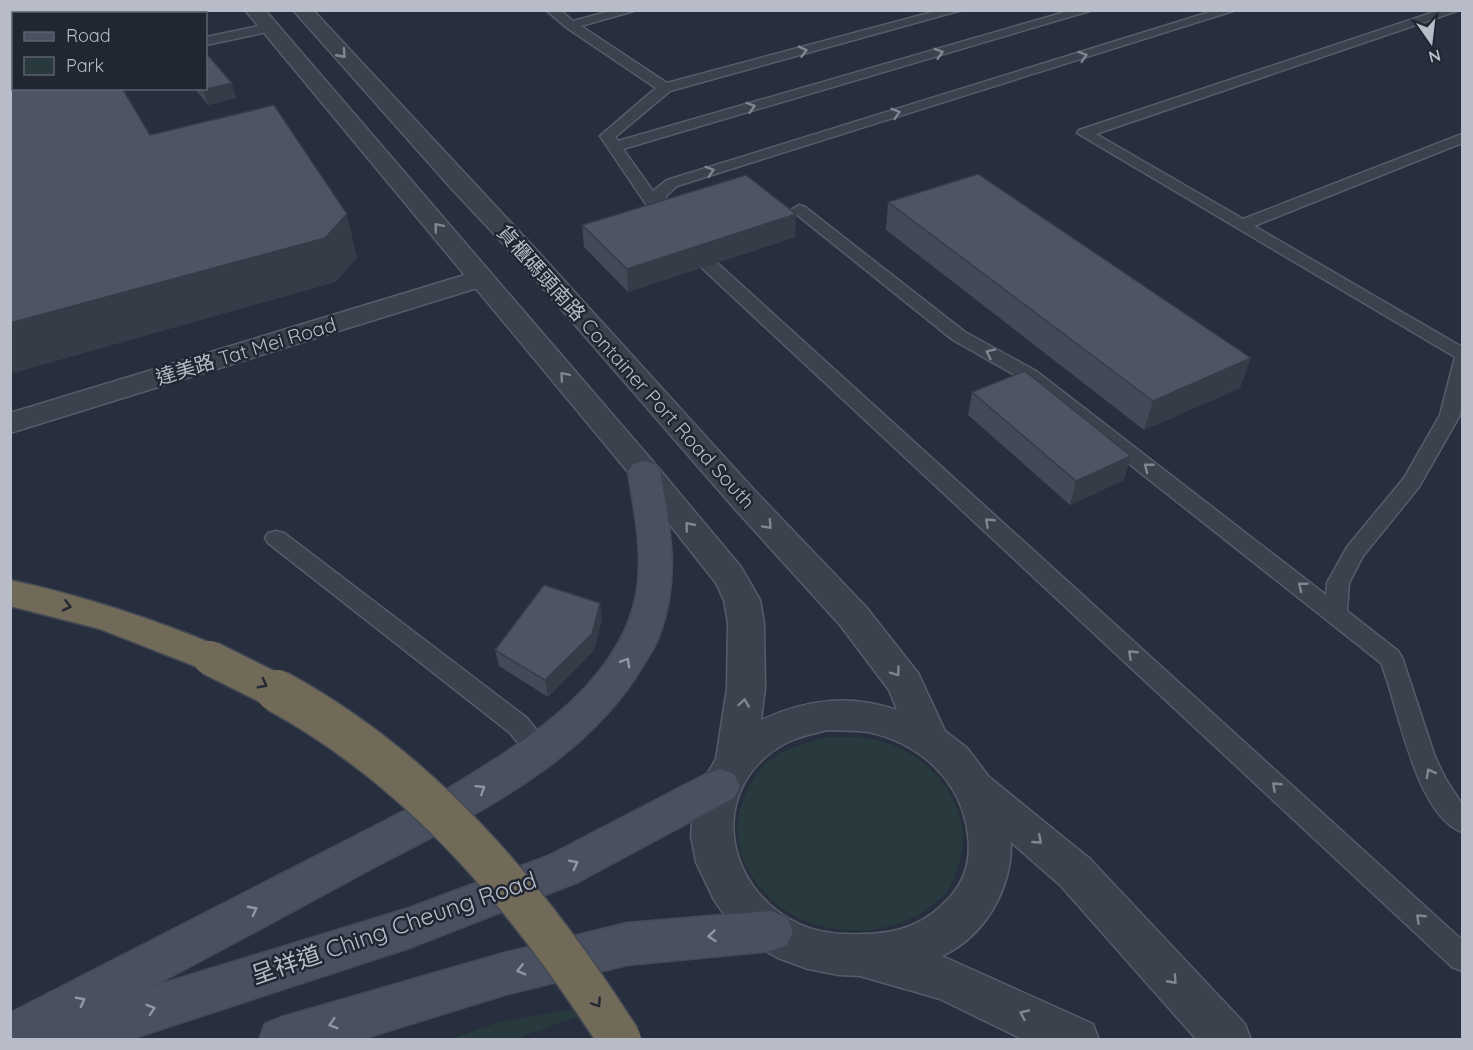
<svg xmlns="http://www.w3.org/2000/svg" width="1473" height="1050" font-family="Quicksand,'Noto Sans TC',sans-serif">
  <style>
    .green { fill: #293a3e }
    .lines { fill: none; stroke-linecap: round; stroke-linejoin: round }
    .service-casing { stroke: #565c68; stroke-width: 3 }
    .minor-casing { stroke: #565c68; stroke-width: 3 }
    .tertiary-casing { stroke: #565c68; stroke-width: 3 }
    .secondary-casing { stroke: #444a56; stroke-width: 3 }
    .motorway-casing { stroke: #434955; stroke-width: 3 }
    .service { fill: #3b414d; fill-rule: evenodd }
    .minor { fill: #3b414d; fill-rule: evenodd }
    .tertiary { fill: #3b414d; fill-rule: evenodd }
    .secondary { fill: #49505f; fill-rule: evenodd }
    .motorway { fill: #726a58; fill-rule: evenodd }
    .motorway-bridge-far1-casing { stroke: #434955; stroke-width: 37; stroke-linecap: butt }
    .motorway-bridge-casing { stroke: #434955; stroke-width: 45; stroke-linecap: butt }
    .motorway-bridge-far1 { stroke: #726a58; stroke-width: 34 }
    .motorway-bridge { stroke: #726a58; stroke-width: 42 }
    .wall { fill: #424957 }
    .shaded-wall { fill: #363c47 }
    .building { fill: #4d5565; stroke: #363c47; stroke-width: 1.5 }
    .oneway { stroke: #7f8591 }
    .oneway2 { stroke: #242934 }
    .oneway3 { stroke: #9096a3 }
    .labels { text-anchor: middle; stroke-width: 5; stroke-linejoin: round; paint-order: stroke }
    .street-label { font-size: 20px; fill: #b7bcc8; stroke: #202632 }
    .near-street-label { font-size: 24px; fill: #b7bcc8; stroke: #202632 }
  </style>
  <rect width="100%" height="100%" fill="#272e3d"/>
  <path class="green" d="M826 737C848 737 872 736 893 745 944 766 978 820 956 873 954 878 952 885 949 889 928 914 897 928 866 930 846 931 827 929 808 922 762 906 724 851 742 804 747 789 755 772 768 762 785 748 805 743 826 737Z
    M623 1001 515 1039 448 1040 499 1022Z"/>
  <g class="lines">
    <defs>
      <path id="service" d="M546 10H560L573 21 614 10H637L581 26 667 83 940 10H962L670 91 615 137 618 141 1072 10H1093L623 149 653 191 667 180 1216 10H1236L677 186 666 196 665 208 674 222 666 227 660 225 600 136 656 88 567 28Z
        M1440 10H1460L1096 134 1243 219 1462 134V143L1254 226 1462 347V401L1460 415 1419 487 1363 556 1349 583 1347 611 1398 651 1402 657 1435 757 1445 778 1462 804V832C1415 815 1398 704 1381 663L1022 379 953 340 791 210 799 205 805 207 965 332 1036 371 1326 595 1327 583 1347 547 1404 478 1440 415 1455 357 1077 133 1079 130Z
        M268 24 274 28 272 31 206 45V37Z
        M709 260 715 261 1462 940V971L1452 967 703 269 701 265 703 261Z
        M276 531 284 533 527 718 552 750 549 757C530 764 521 745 509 732L268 543 265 538 268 533Z"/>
      <path id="minor" d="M481 270 490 272 494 278 490 284 10 433V413Z"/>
      <path id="tertiary" d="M245 10H265L655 464 741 567 760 600 764 623 765 688 761 720C808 699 848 694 897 710L889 690 840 625 734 508 523 265 450 187 293 10H313L541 255 756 492 866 607 918 673 945 731 967 748 989 777 1090 859 1245 1024 1251 1040H1197L1060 885 1011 842C1012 889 985 936 942 956L1093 1024 1099 1040H1024L940 999 860 976 839 975 808 969 778 958 753 944 731 924 714 900 696 862 691 836 693 810 701 785 716 759 727 688 728 623 724 600 716 583 633 478ZM827 730C841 731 854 730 868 732 920 743 962 781 968 835 971 859 966 879 950 897 926 924 898 934 862 934 841 935 818 933 799 924 722 888 706 784 788 742 800 736 814 734 827 730Z"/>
      <path id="secondary" d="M644 461 655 464 660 471C670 529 681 579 659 636 656 646 649 655 644 664 583 769 458 822 356 877 288 914 220 951 151 987L409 908 548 856 706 774 720 769 734 774 740 786 734 798 578 882 409 948 128 1040H10V1013L449 788C524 742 626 682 638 584 642 546 634 509 628 471L633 464Z
        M771 911 787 917 793 931 787 945 771 951 627 965 504 995 359 1040H259L265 1024 282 1017 504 953 627 923Z"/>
      <path id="motorway" d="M10 580C84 596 154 619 223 648L228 658 223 668 210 672 100 629 10 606Z"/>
    </defs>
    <use href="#service" class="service-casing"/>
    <use href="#minor" class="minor-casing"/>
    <use href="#tertiary" class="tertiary-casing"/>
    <use href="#secondary" class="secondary-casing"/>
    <use href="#motorway" class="motorway-casing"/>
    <use href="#service" class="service"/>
    <use href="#minor" class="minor"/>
    <use href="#tertiary" class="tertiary"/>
    <use href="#secondary" class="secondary"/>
    <use href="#motorway" class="motorway"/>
    <defs>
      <path id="motorway-bridge-far1" d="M210 658 280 693"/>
      <path id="motorway-bridge" d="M277 691C426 772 530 900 620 1040"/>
    </defs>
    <use href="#motorway-bridge-far1" class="motorway-bridge-far1-casing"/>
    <use href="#motorway-bridge" class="motorway-bridge-casing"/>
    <use href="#motorway-bridge-far1" class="motorway-bridge-far1"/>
    <use href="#motorway-bridge" class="motorway-bridge"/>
  </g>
  <path class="wall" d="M194 88H206L236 98 208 105Z
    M888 202 1240 388 1144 430 886 230Z
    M582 225 795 237 628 292 584 247Z
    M972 392 1124 480 1070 505 968 415Z
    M602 619 594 650 548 697 499 666 495 650Z"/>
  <path class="shaded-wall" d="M135 10H148L149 14H121Z
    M232 83 236 98 208 105 203 90Z
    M347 214 357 258 336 282 10 374V323Z
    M796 214 795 237 628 292 627 269Z
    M1251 358 1240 388 1144 430 1153 401Z
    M1131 456 1124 480 1070 505 1076 481Z
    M600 603 602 619 594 650 548 697 545 680Z"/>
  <path class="building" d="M58 10H135L121 14H43Z
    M10 48H14V88H122L150 135 274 105 347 214 325 238 10 323Z
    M206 53 232 83 203 90 202 88H206Z
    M978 174 1251 358 1153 401 888 202Z
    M746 175 796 214 627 269 582 225Z
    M1025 371 1131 456 1076 481 972 392Z
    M544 585 600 603 592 634 545 680 495 650Z"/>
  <defs><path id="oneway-chevron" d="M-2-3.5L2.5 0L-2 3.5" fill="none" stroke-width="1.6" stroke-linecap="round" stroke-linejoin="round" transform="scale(1.5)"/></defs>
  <g class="oneway">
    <use href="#oneway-chevron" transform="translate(803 51) rotate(-15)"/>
    <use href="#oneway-chevron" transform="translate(939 53) rotate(-16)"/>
    <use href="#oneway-chevron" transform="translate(342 54) rotate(48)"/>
    <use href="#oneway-chevron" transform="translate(1083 56) rotate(-17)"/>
    <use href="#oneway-chevron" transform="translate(751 107) rotate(-16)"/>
    <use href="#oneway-chevron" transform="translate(896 113) rotate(-17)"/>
    <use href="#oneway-chevron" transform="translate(710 171) rotate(-17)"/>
    <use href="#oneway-chevron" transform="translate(438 227) rotate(-130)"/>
    <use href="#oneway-chevron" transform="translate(990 353) rotate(-155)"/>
    <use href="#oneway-chevron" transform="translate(564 376) rotate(-130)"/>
    <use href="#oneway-chevron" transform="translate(1148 467) rotate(-142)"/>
    <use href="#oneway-chevron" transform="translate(989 522) rotate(-137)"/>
    <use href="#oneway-chevron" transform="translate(768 525) rotate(47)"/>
    <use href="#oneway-chevron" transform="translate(689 526) rotate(-129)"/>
    <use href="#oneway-chevron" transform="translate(1302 586) rotate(-142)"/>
    <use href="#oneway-chevron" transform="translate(1132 654) rotate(-137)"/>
    <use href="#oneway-chevron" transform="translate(896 672) rotate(54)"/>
    <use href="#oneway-chevron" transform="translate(744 703) rotate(-82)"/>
    <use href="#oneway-chevron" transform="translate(1430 773) rotate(-119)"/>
    <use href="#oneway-chevron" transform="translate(1276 786) rotate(-137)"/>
    <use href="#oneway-chevron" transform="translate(1038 840) rotate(41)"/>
    <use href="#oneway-chevron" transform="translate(1420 918) rotate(-137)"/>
    <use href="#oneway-chevron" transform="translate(1173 980) rotate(48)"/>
    <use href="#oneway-chevron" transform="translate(1024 1014) rotate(-155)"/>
  </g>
  <g class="oneway2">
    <use href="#oneway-chevron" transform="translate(67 606) rotate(15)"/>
    <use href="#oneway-chevron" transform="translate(263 684) rotate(28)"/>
    <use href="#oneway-chevron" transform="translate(597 1003) rotate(56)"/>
  </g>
  <g class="oneway3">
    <use href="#oneway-chevron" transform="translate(626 662) rotate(-60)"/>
    <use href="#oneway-chevron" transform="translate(481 789) rotate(-32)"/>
    <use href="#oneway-chevron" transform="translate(574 864) rotate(-27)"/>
    <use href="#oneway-chevron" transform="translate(253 910) rotate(-28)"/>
    <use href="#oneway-chevron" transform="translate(712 936) rotate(175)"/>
    <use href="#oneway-chevron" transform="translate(521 970) rotate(167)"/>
    <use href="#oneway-chevron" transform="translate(81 1001) rotate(-28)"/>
    <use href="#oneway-chevron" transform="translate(151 1009) rotate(-18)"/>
    <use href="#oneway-chevron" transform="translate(333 1024) rotate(163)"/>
  </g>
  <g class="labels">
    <g class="street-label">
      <text transform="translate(246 351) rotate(-17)" y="7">達美路 Tat Mei Road</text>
      <text transform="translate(626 367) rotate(48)" y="7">貨櫃碼頭南路 Container Port Road South</text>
    </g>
    <g class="near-street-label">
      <text transform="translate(394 928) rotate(-19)" y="8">呈祥道 Ching Cheung Road</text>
    </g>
  </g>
  <rect width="1473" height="1050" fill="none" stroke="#b7bcc8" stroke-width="24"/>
  <rect x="12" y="12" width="195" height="78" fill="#202632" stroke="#5c626e" stroke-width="1.5"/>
  <rect x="24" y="32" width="30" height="9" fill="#49505f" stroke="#5c626e" stroke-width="1.5"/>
  <text x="66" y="42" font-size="18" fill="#b7bcc8">Road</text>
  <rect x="24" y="57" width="30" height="18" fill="#293a3e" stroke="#5c626e" stroke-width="1.5"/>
  <text x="66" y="72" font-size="18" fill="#b7bcc8">Park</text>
  <g transform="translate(1431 42) rotate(166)" stroke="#202632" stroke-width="4.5" paint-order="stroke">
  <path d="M0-4.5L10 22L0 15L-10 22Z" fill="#b7bcc8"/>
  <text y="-9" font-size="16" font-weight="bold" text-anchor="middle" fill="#b7bcc8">N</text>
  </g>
</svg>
